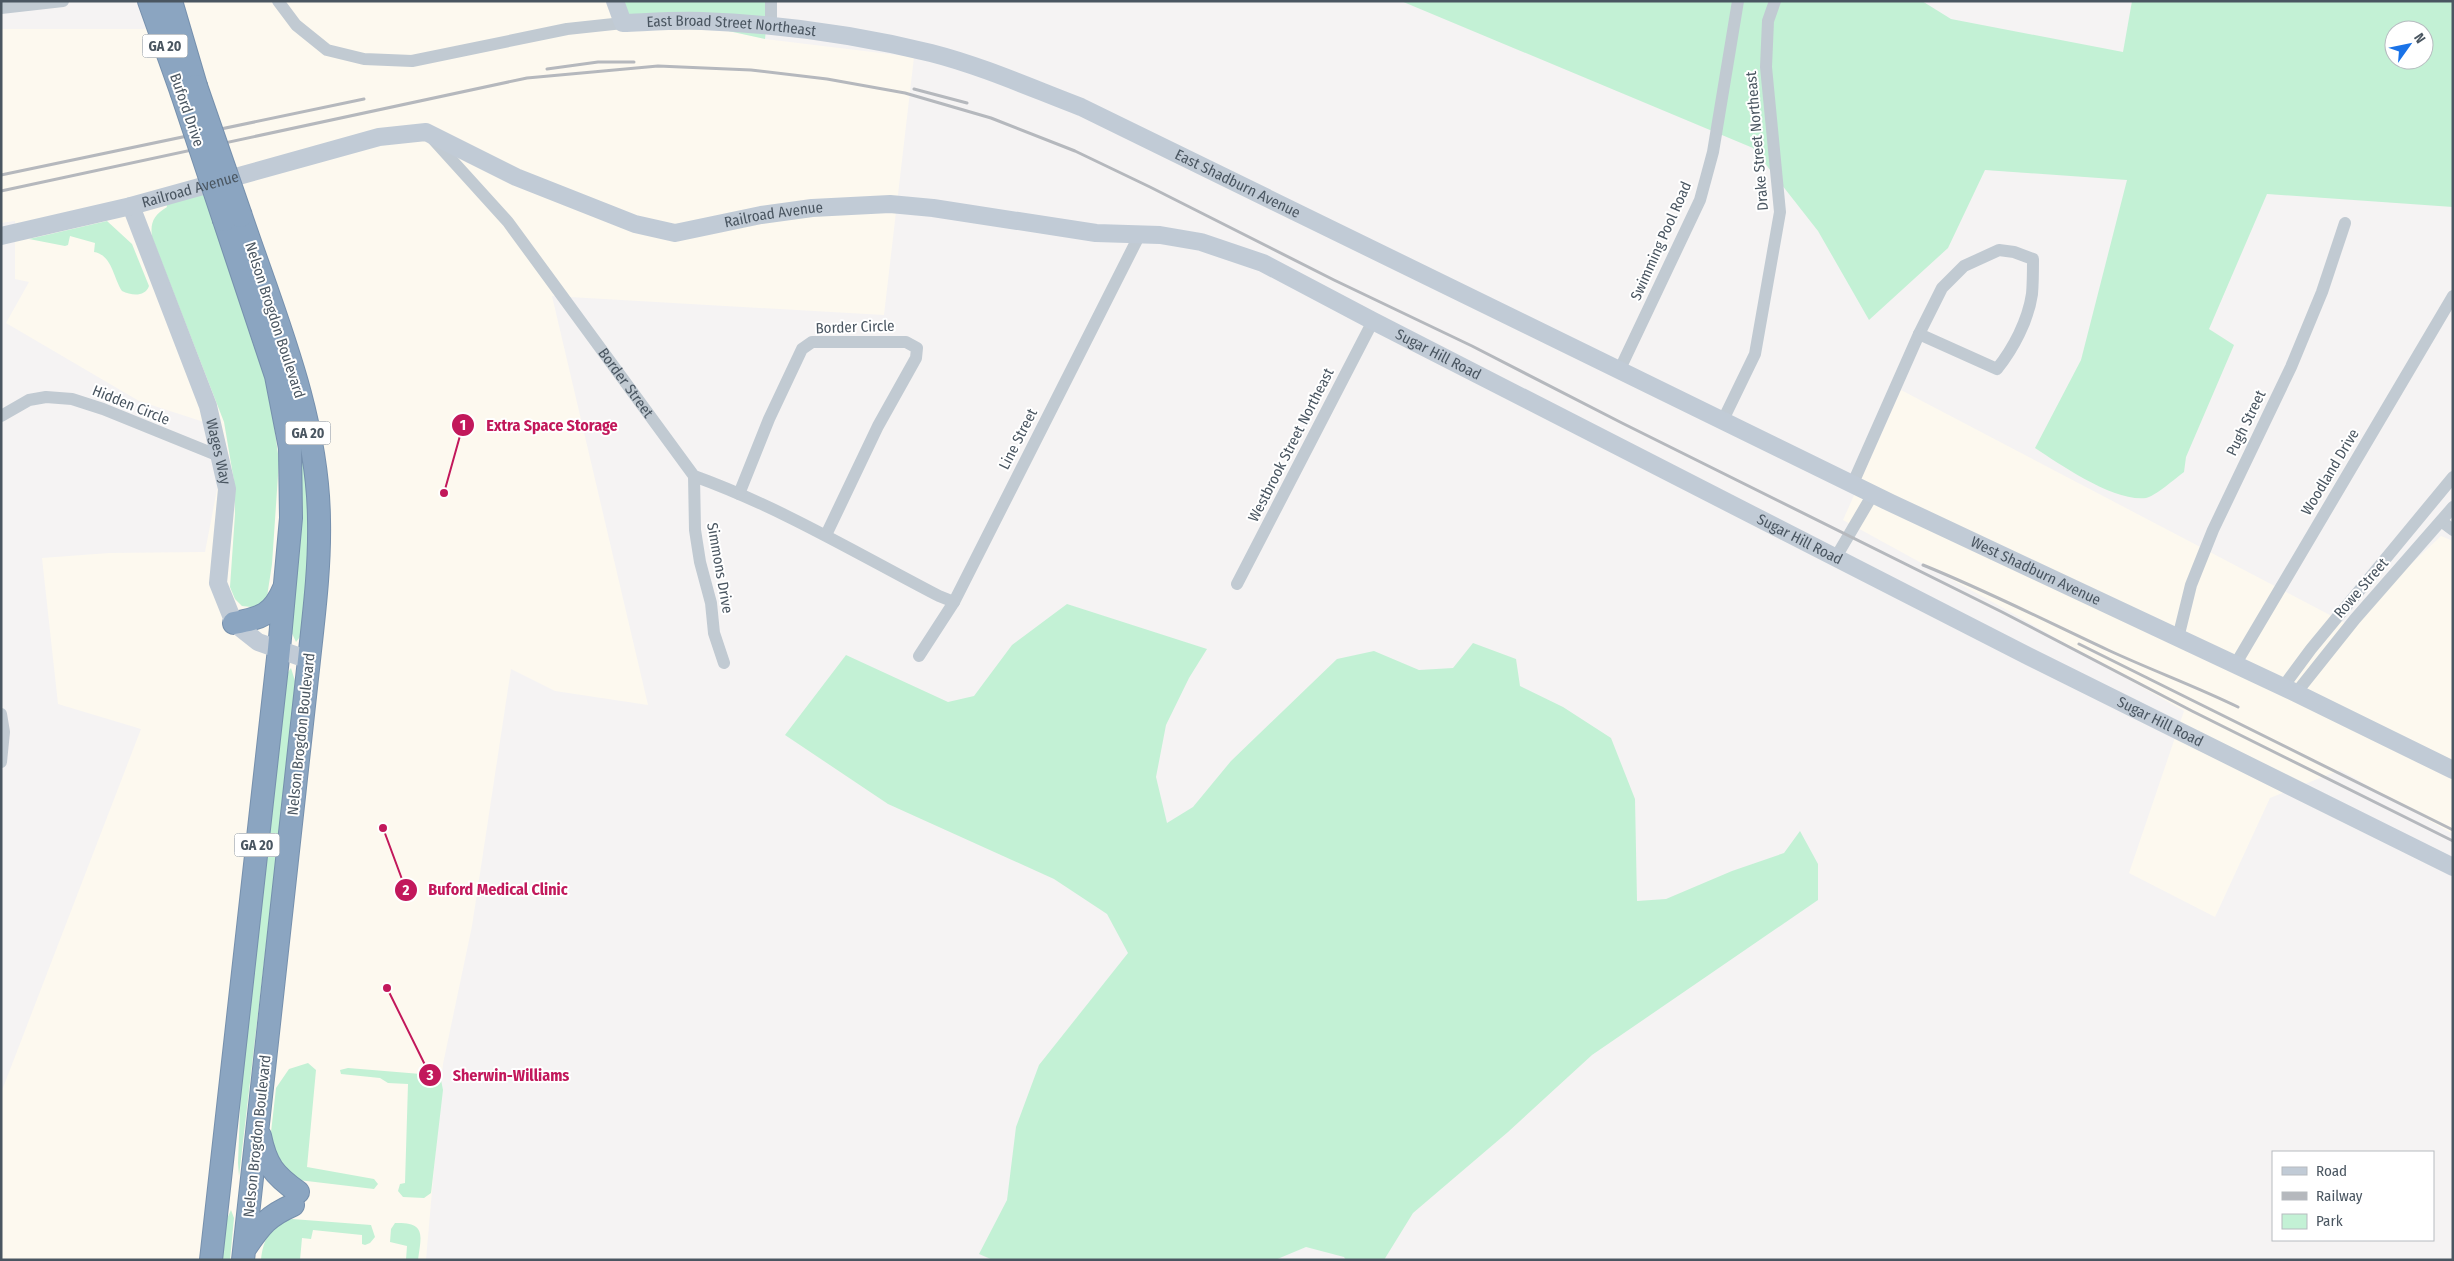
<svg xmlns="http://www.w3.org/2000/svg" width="2454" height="1261" font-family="'Fira Sans Condensed',sans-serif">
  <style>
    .commercial { fill: #fdf9ef }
    .green { fill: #c3f1d5; fill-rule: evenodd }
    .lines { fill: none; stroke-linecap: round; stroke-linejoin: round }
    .highway-casing { stroke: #7690ad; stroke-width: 24 }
    .street { stroke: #c1cad2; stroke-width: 12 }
    .secondary { stroke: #c1cbd6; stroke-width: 18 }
    .highway { stroke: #8ba5c1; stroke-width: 22 }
    .rail { stroke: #b5b8bd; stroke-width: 3 }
    .highway-bridge-casing { stroke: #7690ad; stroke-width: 24; stroke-linecap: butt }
    .highway-bridge { stroke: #8ba5c1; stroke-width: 22 }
    .labels { text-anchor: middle; stroke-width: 4; stroke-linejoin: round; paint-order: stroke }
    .shield { fill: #fff; stroke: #808990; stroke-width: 1 }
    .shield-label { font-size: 14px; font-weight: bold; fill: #4a5661 }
    .street-label { font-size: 15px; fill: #4a5661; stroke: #fff }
    .leader { fill: none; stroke: #c2185b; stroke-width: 2 }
    .callout-dot { fill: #c2185b; stroke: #fff; stroke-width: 2 }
    .mark-label { font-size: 15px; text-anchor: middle; font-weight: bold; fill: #fff }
    .callout-label { font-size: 16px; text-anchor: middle; font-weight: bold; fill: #c2185b; stroke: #fff; stroke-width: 4; stroke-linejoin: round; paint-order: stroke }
  </style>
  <rect width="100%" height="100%" fill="#f5f3f3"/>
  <path class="commercial" d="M162 1H618L696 24 765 39 914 57 884 315 552 296 648 705 555 691 511 669 472 926 443 1064 426 1260H1V1093L141 729 58 704 42 558 109 553 205 552 219 479 206 437 207 423 139 401 6 323 29 282 15 279V221L1 223V29H168Z
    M1901 390 2347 624 2441 536 2453 541V834L2340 770 2270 798 2215 917 2129 873 2184 711 1998 605 1843 520Z"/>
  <path class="green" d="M618 1H769L765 39 696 24 626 20Z
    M1401 1H1922L1951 19 2123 52 2132 1H2453V207L2267 194 2209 329 2234 345 2186 457 2184 472C2176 478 2154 497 2146 498 2114 502 2061 465 2035 448L2081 360 2127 180 1985 170 1948 248 1869 320 1818 231 1753 148ZM2394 30H2424V60H2394Z
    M204 192 262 364 270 396 279 461 272 564 267 597 261 605 251 607 242 606 235 599 230 587 235 514 234 481 224 422 152 237C150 222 154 215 167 207L166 203Z
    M107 221 132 244 149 286C145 297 132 296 122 291 113 277 112 255 94 252L95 243 70 236 68 245 65 246 29 239Z
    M296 438 310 475 306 629 296 642 290 629Z
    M1067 604 1207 649 1189 678 1166 725 1156 777 1167 823 1193 807 1231 761 1337 659 1374 651 1419 670 1453 668 1473 643 1516 659 1520 686 1563 707 1611 738 1635 799 1637 901 1666 899 1732 871 1784 853 1800 831 1818 864V900L1592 1055 1508 1132 1413 1213 1384 1260H1346L1344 1257 1306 1247 1275 1260H993L979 1254 1007 1200 1016 1127 1039 1065 1128 953 1107 914 1054 879 888 804 785 735 846 655 948 702 974 696 1012 645Z
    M291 668 295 681 292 723 239 1176 238 1163 242 1057 284 678Z
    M308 1063 316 1070 307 1167 374 1179 378 1184 374 1189 290 1179 270 1141 276 1088 289 1069Z
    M348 1068 433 1075 441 1080 443 1090 431 1193 424 1198 403 1197 398 1191 400 1184 405 1183 408 1084 388 1083 380 1078 341 1074 340 1070Z
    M231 1210 234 1218 230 1260H220L224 1225Z
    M292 1219 371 1225 375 1237 370 1243 365 1245 362 1244V1235L313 1230 311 1239 302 1238 300 1260H261C263 1240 271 1222 292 1219Z
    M395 1223C427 1222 421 1236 418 1260H406L407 1246 390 1242 391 1229Z"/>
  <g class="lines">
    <defs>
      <path id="highway" d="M149 1 181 91
        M171 1 196 86
        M241 216C274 314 318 415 319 520 320 567 314 614 309 660L243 1260
        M234 623C261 618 273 615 284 588
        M260 1136C266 1165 274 1175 298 1192
        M246 1247C261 1225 268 1216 293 1205
        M211 1260 279 649 291 518 290 448 276 376 224 220"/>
    </defs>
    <use href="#highway" class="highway-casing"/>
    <g class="street">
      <path d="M278 1 296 25 327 50 364 59 412 61 567 29 623 23"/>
      <path d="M1 8 63 1"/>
      <path d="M771 26V1"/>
      <path id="s1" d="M431 137 508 222 694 476C780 507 858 554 939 596L954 602"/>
      <path d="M1999 250 2014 252 2033 259C2033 270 2033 283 2032 294 2028 321 2013 349 1997 369L1919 334 1942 288 1964 266Z"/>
      <path d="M1619 371 1700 200 1713 152 1738 1"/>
      <path d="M1 416 29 400 46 397 72 399 103 409 219 456"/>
      <path d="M1723 420 1755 354 1780 212 1766 67 1768 21 1775 1"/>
      <path d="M694 476 695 530 700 562 711 603 714 633 724 663"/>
      <path d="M1853 483 1919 334"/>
      <path d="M739 494 769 419 802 349 812 342H906L917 348 916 358 878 426 826 535"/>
      <path d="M2441 521 2453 530"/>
      <path d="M1836 557 1873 494"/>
      <path d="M1237 584 1373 321"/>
      <path d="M2178 638 2191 585 2213 530 2291 367 2322 292 2345 223"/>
      <path d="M919 656 954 602 1140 234"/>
      <path d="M2235 665 2453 296"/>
      <path d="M2283 687 2311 649 2453 477"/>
      <path d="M2296 693 2355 619 2453 507"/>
      <path d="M1 714 4 732 1 762"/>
    </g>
    <g class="secondary">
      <path id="s2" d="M615 1 623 23C649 22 676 20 702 21 778 24 857 35 931 53 982 66 1031 88 1081 107L1891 503 2296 693 2453 770"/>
      <path id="s3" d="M131 206 208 406 227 489 218 583 234 623 258 642 309 660"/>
      <path id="s4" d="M1 236 131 206 379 137 426 132 516 177 635 224 675 233 761 215 812 208 890 204 933 208 1096 233 1160 235 1201 242 1263 263 1373 321 2030 657 2453 867"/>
    </g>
    <use href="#highway" class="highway"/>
    <path class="rail" d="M547 69 598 62H634
      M914 89 967 103
      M1 175 364 99
      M1 191 527 78 658 66 751 70 827 79 905 93 991 118 1075 151 1150 187 1334 280 1472 346 1622 423 2002 612 2192 711 2453 841
      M1923 565C1987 591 2046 621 2108 650 2151 670 2195 686 2238 707
      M2079 644 2453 830"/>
    <defs>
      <path id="highway-bridge" d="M196 86 241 216
        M181 91 224 220"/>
    </defs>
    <use href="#highway-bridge" class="highway-bridge-casing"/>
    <use href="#highway-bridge" class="highway-bridge"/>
  </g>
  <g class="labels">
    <g class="shield">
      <rect x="142.5" y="34.5" width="45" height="23" rx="4"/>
      <rect x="285.5" y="421.5" width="45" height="23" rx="4"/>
      <rect x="234.5" y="833.5" width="45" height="23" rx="4"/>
    </g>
    <g class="shield-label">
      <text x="165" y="51">GA 20</text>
      <text x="308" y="438">GA 20</text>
      <text x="257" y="850">GA 20</text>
    </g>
    <g class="street-label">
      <text dy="5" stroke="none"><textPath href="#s2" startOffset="132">East Broad Street Northeast</textPath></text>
      <text transform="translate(187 110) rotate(71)" y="5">Buford Drive</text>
      <text transform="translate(1757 141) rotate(-95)" y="5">Drake Street Northeast</text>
      <text dy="5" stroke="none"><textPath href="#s2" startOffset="668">East Shadburn Avenue</textPath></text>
      <text dy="5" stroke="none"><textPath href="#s4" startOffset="195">Railroad Avenue</textPath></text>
      <text dy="5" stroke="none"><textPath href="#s4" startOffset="808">Railroad Avenue</textPath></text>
      <text transform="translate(1661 241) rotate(-66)" y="5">Swimming Pool Road</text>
      <text transform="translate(275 320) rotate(72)" y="5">Nelson Brogdon Boulevard</text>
      <text transform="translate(855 327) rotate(-2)" y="5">Border Circle</text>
      <text dy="5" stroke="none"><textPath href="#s4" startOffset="1502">Sugar Hill Road</textPath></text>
      <text dy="5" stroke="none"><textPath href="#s1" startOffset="314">Border Street</textPath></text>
      <text transform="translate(131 405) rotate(22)" y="5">Hidden Circle</text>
      <text transform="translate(2246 423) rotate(-64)" y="5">Pugh Street</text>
      <text transform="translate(1018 439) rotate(-63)" y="5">Line Street</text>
      <text transform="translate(1291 445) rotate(-63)" y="5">Westbrook Street Northeast</text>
      <text dy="5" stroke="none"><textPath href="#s3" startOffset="261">Wages Way</textPath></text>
      <text transform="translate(2330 472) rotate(-59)" y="5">Woodland Drive</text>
      <text dy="5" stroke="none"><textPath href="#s4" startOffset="1908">Sugar Hill Road</textPath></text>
      <text transform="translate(720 568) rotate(80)" y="5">Simmons Drive</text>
      <text dy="5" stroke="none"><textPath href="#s2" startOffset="1555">West Shadburn Avenue</textPath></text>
      <text transform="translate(2361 588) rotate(-49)" y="5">Rowe Street</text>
      <text dy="5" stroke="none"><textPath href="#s4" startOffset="2312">Sugar Hill Road</textPath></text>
      <text transform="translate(301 734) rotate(-84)" y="5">Nelson Brogdon Boulevard</text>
      <text transform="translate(257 1136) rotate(-84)" y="5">Nelson Brogdon Boulevard</text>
    </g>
  </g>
  <path class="leader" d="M444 493L463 425M383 828L406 890M387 988L430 1075"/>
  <g class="callout-dot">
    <circle cx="444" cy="493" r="5"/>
    <circle cx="383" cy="828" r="5"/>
    <circle cx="387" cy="988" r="5"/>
    <circle cx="463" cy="425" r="12"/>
    <circle cx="406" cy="890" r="12"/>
    <circle cx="430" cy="1075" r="12"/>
  </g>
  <g class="mark-label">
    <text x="463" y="430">1</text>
    <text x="406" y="895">2</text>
    <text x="430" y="1080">3</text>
  </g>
  <g class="callout-label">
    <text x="552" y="431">Extra Space Storage</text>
    <text x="498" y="895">Buford Medical Clinic</text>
    <text x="511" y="1081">Sherwin-Williams</text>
  </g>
  <rect width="2454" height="1261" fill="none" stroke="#4a5661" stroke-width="5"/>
  <rect x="2272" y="1151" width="162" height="90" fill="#ffffff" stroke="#b7bbc0"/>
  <rect x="2282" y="1167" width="25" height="8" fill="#c1cbd6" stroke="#b7bbc0"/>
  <text x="2316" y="1176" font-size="15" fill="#4a5661">Road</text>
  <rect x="2282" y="1192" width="25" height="8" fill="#b5b8bd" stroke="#b7bbc0"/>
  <text x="2316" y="1201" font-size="15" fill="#4a5661">Railway</text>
  <rect x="2282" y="1214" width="25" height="15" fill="#c3f1d5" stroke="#b7bbc0"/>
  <text x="2316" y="1226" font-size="15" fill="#4a5661">Park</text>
  <g transform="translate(2409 45) rotate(57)"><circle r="24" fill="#ffffff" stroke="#b7bbc0"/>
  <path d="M0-4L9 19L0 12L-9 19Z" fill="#1a73e8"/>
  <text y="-8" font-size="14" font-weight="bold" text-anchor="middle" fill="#4a5661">N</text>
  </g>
</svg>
